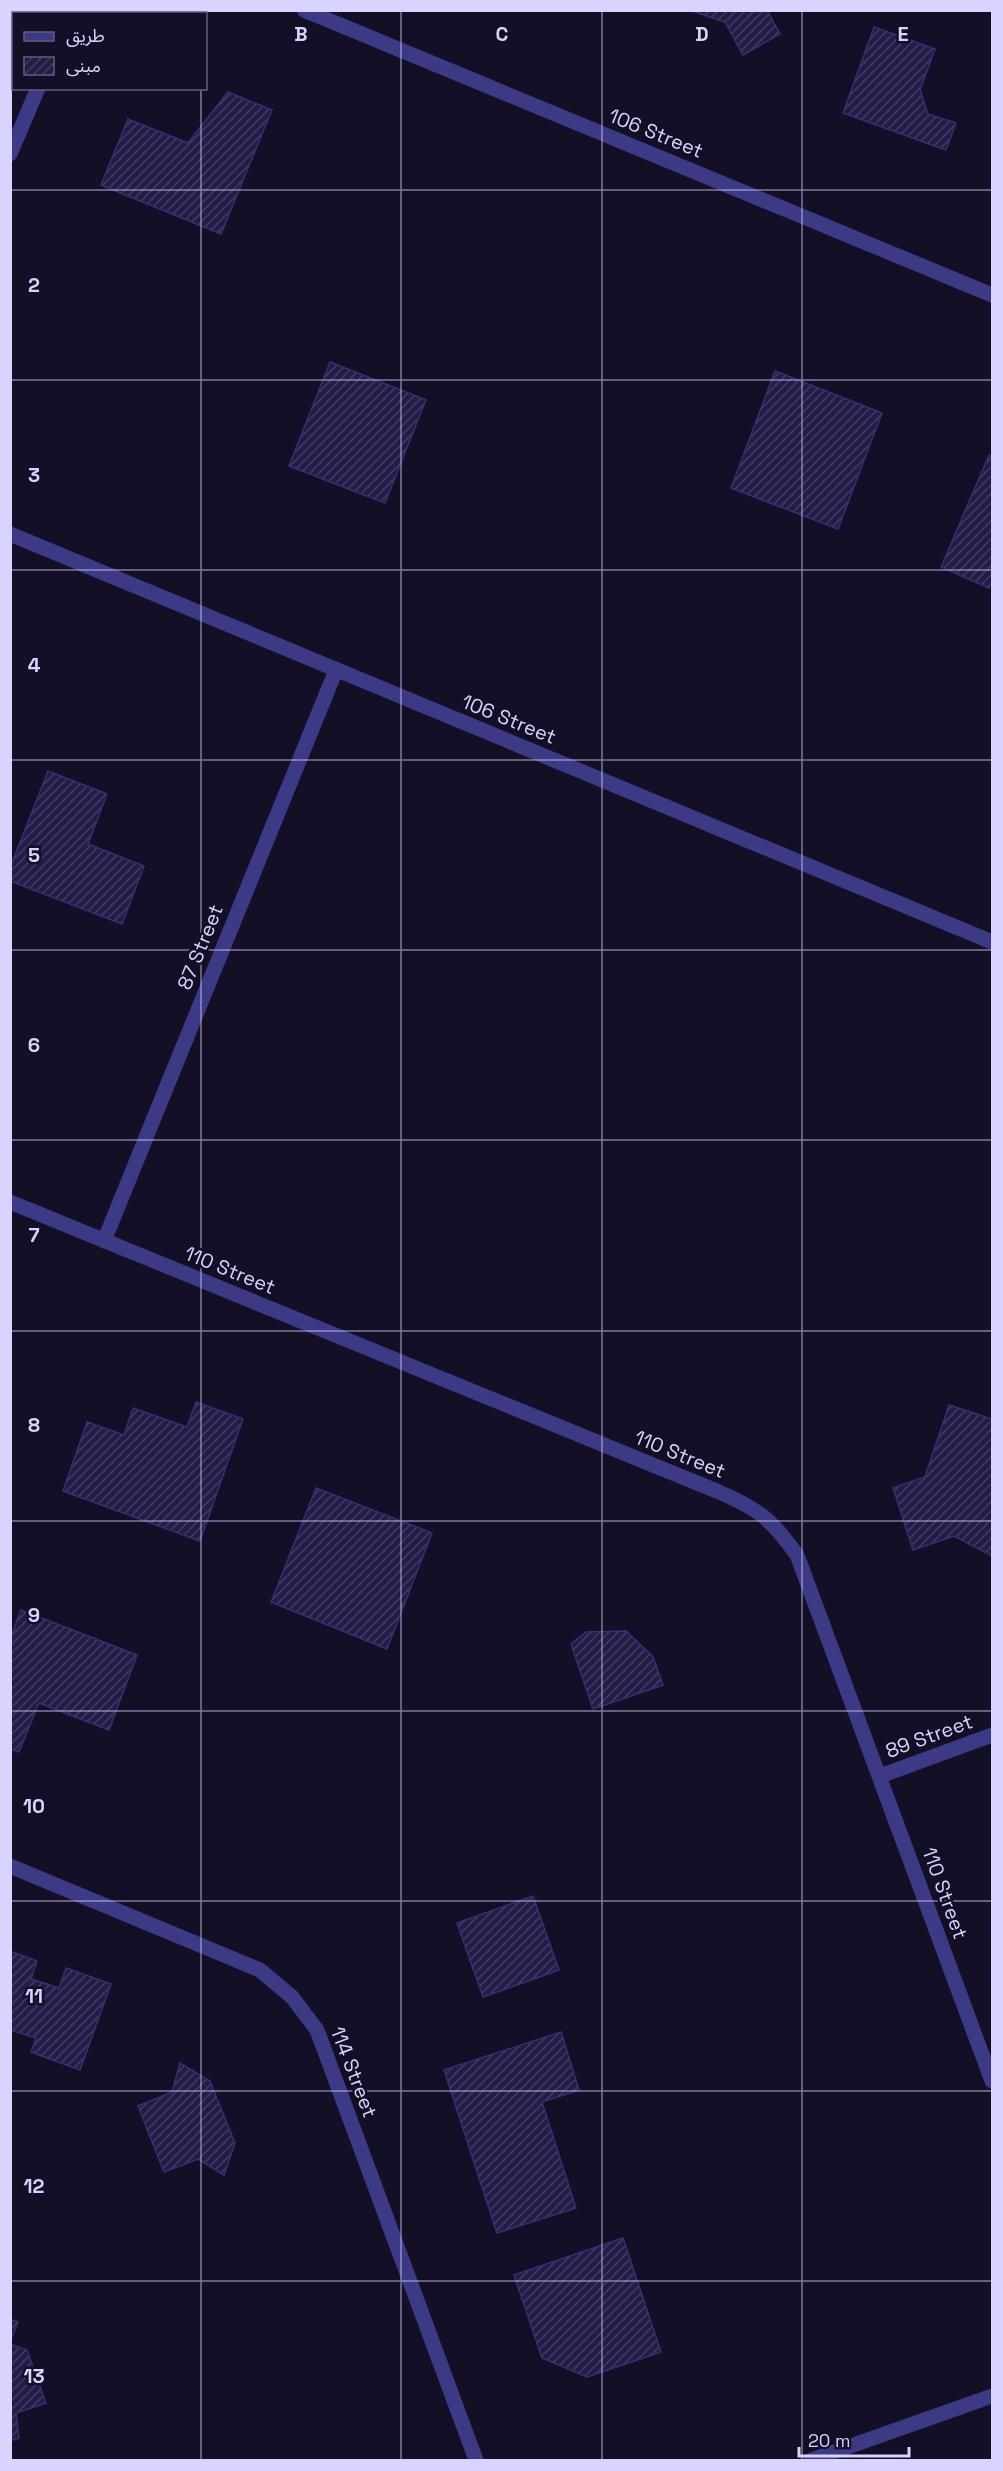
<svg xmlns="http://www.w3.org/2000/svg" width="1003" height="2471" font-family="'Space Grotesk','Noto Sans Arabic',sans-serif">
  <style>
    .building { fill: url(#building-hatch); stroke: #3b2d73; stroke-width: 1.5 }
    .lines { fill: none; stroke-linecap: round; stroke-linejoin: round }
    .minor { stroke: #3d3a85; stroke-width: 15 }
    .grid { fill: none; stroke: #d9d4ff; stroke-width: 1.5; stroke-opacity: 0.55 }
    .labels { text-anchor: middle; stroke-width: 5; stroke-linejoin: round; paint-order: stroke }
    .street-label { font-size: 20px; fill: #d9d4ff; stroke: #130f26 }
    .grid-label { font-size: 20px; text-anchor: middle; font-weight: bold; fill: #d9d4ff; stroke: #130f26; stroke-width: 5; stroke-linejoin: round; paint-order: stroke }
  </style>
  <defs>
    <pattern id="building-hatch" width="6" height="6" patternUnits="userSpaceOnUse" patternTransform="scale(1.5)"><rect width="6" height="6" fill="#241b47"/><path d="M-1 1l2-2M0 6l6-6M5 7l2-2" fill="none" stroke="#433b63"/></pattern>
  </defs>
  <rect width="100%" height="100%" fill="#130f26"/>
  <path class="building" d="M689 10H767L780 34 743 55 725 22Z
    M874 27 935 49 920 90 928 114 956 123 946 150 843 113Z
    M228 92 272 110 221 234 101 185 128 119 188 143Z
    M330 362 426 400 385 503 289 466Z
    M775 371 882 413 838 529 731 488Z
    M989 455 992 457V581L989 588 941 567Z
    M48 771 107 794 88 844 144 866 122 924 10 881V868Z
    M196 1402 243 1419 200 1541 63 1491 87 1422 124 1435 133 1408 187 1427Z
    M949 1405 992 1419V1556L954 1536 913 1550 893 1488 925 1477Z
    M316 1488 432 1533 387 1649 271 1602Z
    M21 1610 137 1655 109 1730 39 1703 19 1752 10 1749V1639Z
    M626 1631 653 1657 663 1685 593 1709 571 1644 586 1632Z
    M533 1896 559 1970 483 1997 457 1923Z
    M10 1951 37 1961 31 1979 59 1988 66 1968 111 1984 80 2070 31 2052 36 2038 10 2030Z
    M561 2032 579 2090 542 2102 576 2208 497 2233 444 2070Z
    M180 2063 210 2081 235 2143 224 2175 198 2159 164 2172 138 2106 172 2092Z
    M623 2238 661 2352 587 2377 542 2358 514 2275Z
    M10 2319 18 2322 10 2342Z
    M10 2344 27 2350 46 2403 16 2413 19 2438 10 2441Z"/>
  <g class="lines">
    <path class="minor" d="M304 10 992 295
      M70 14 73 10
      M10 154 38 88
      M10 534 992 942
      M10 1202 719 1492C760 1510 771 1519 797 1555L992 2081
      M104 1241 336 670
      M880 1776 992 1735
      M10 1866 260 1970 292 1997 317 2030 476 2460
      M811 2460 992 2396"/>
  </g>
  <path class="grid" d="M201 10V14M401 10V2460M602 10V2460M802 10V2460M201 88V2460M10 190H992M10 380H992M10 570H992M10 760H992M10 950H992M10 1140H992M10 1331H992M10 1521H992M10 1711H992M10 1901H992M10 2091H992M10 2281H992"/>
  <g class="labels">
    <g class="street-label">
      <text transform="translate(656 133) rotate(22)" y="7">106 Street</text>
      <text transform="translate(509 719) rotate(22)" y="7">106 Street</text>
      <text transform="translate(200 947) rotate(-68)" y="7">87 Street</text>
      <text transform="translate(230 1270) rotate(22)" y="7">110 Street</text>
      <text transform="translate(680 1454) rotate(22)" y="7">110 Street</text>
      <text transform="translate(929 1736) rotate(-20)" y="7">89 Street</text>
      <text transform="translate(945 1893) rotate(70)" y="7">110 Street</text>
      <text transform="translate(354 2072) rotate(69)" y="7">114 Street</text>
    </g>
  </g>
  <g class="grid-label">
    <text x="301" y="41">B</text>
    <text x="502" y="41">C</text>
    <text x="702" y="41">D</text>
    <text x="903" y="41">E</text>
    <text x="34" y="292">2</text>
    <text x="34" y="482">3</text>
    <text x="34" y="672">4</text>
    <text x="34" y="862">5</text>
    <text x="34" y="1052">6</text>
    <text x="34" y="1242">7</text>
    <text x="34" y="1432">8</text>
    <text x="34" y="1622">9</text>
    <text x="34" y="1813">10</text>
    <text x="34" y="2003">11</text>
    <text x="34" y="2193">12</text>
    <text x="34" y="2383">13</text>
  </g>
  <rect width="1003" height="2471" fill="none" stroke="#d9d4ff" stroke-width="24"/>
  <rect x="12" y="12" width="195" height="78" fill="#130f26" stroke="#625e7d" stroke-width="1.5"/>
  <rect x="24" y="32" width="30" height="9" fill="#3d3a85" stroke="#625e7d" stroke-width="1.5"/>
  <text x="66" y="42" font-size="18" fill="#d9d4ff">طريق</text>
  <rect x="24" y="57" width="30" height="18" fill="url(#building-hatch)" stroke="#625e7d" stroke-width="1.5"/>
  <text x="66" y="72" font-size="18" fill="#d9d4ff">مبنى</text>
  <path d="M799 2447v9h110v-9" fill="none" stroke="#d9d4ff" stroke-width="3"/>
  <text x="808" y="2447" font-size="18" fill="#d9d4ff" stroke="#130f26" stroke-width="4.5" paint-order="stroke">20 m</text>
</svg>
